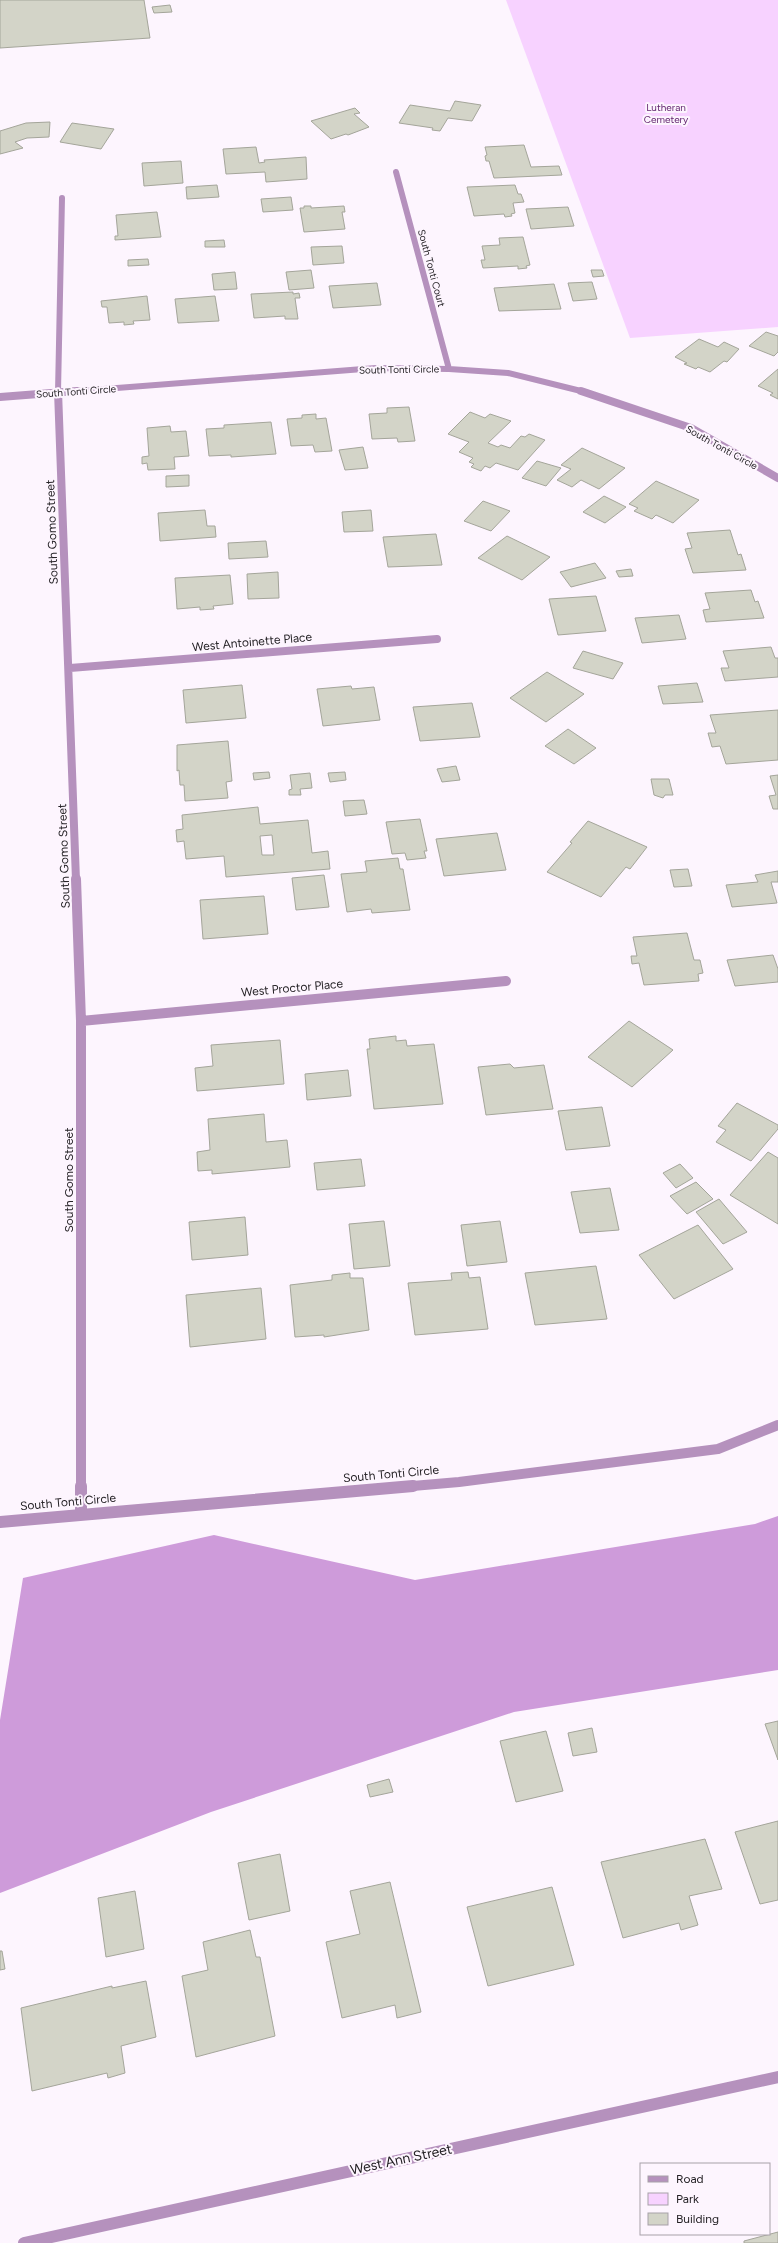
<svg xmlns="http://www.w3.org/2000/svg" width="778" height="2243" font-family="Figtree,sans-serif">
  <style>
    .green { fill: #f7d2ff }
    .forest { fill: #ce9bda }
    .building { fill: #d3d4c8; stroke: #a4a59a; fill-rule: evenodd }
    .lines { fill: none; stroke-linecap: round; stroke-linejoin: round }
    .minor-far3 { stroke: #b591bd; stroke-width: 6 }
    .minor-far2 { stroke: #b591bd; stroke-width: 8 }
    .minor-far1 { stroke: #b591bd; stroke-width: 10 }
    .minor { stroke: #b591bd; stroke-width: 12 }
    .labels { text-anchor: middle; stroke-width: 4; stroke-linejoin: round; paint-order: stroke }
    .far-park-label { font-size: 10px; fill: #62256f; stroke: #fdf5fe }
    .far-street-label { font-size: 10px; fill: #252226; stroke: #fdf5fe }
    .street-label { font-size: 12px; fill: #252226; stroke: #fdf5fe }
    .near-street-label { font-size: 14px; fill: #252226; stroke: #fdf5fe }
  </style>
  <rect width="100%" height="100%" fill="#fdf5fe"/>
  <path class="green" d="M506 0H778V327L630 338Z"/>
  <path class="forest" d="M778 1516V1670L514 1712 211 1812 0 1893V1720L23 1578 214 1535 415 1580 755 1524Z"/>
  <path class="building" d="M0 0H144L150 38 0 48Z
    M170 5 172 12 154 13 152 7Z
    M455 101 481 105 472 121 448 118 440 131 432 130 433 128 399 123 410 105 450 111Z
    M355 108 360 113 354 114 369 127 348 135 346 134 331 139 311 121Z
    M50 122 49 137 27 138 15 142 23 148 0 154V131L26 123Z
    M72 123 114 129 101 149 60 142Z
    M524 145 531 167 559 166 562 175 494 178 489 161H486L485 156 487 155 485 147Z
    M256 147 259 163 265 162 264 160 306 157 307 179 266 182 265 172 226 174 223 149Z
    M181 161 183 183 144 186 142 163Z
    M217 185 219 197 187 199 186 187Z
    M515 185 518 194H521L524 202 513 203 515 213 511 214 512 216 505 217 504 214 474 216 467 187Z
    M291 197 293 210 263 212 261 199Z
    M304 206H311V208L344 206 345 212H342L345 229 304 232 300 208H304Z
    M568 207 574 226 531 229 526 209Z
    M157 212 161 237 115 240V236H118L116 215Z
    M523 237 530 265 526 266 527 268 518 269V266L483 268 481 260H485L482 246 500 245 499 238Z
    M224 240 225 247H205V241Z
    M342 246 344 263 313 265 311 247Z
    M148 259 149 265 128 266V260Z
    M311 270 314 288 289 290 286 272Z
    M591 270H602L604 276 593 277Z
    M235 272 237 289 214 290 212 274Z
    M592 282 597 299 573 301 568 283Z
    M377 283 381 305 333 308 329 286Z
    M554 284 561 309 499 311 494 288Z
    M293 292V294L299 293 300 298H295L298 319H285V316L254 318 251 294Z
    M147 296 150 320 133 321 134 324 124 325V322L109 323 107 307H102L101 301Z
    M215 296 219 321 178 323 175 299Z
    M766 332 778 336V352L774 356 749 346Z
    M699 339 718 347 724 342 739 349 727 362 724 361 710 372 698 367 696 369 684 364 687 363 675 357Z
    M778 369V399L770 395 773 393 758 386Z
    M409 407 415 441 398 442 397 438 372 439 369 414 387 413V408Z
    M470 412 485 418 490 414 511 421 488 443 498 447 501 445 510 448 521 436 525 437 529 434 545 440 518 470 496 463 490 468 485 466 481 471 471 467 474 464 469 462 473 458 459 452 469 442 448 434Z
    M316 414V419L326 418 332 451 315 452 313 445 291 446 287 419 302 418V415Z
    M271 422 276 454 231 457V455L209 456 206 429 224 428V425Z
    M170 426 171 432 186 431 189 456 174 457 175 469 148 470 147 463 142 464V457L149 456 147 428Z
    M363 447 368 468 345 470 339 450Z
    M582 448 625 468 599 489 581 480 572 487 557 480 571 469 561 465Z
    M537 461 561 468 546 486 522 478Z
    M189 475V486L166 487V476Z
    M656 481 699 500 673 523 656 515 652 519 634 511 638 508 629 504Z
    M604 496 626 507 605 523 583 512Z
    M483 501 510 511 491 531 464 521Z
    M205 510 207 526H215L216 537 160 541 158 513Z
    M371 510 373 531 344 532 342 512Z
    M730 530 738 555 741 554 746 570 693 573 685 549 692 548 687 533Z
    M436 534 442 565 388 567 383 537Z
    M507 536 550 557 522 580 478 558Z
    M266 541 268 557 229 559 228 543Z
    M595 563 606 578 571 587 560 572Z
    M631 569 633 576 619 577 616 571Z
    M278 572 279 598 248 599 247 574Z
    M230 575 233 604 213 606 214 609 200 610V607L177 609 175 578Z
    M751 590 755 602 758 601 764 618 706 622 703 610 710 609 705 593Z
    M596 596 606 631 558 635 549 599Z
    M679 615 686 639 642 643 635 618Z
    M771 647 775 658H778V677L725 681 721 668H729L723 651Z
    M583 651 623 663 613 679 573 668Z
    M547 672 584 694 546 722 510 698Z
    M697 683 703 702 663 704 658 686Z
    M242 685 246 718 186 723 183 690Z
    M351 686 352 689 374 687 380 720 323 726 317 689Z
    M472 703 480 737 420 741 413 707Z
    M778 710V760L726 764 720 746 712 747 708 733H716L710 715Z
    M568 729 596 748 574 764 545 746Z
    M228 741 232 781 226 782 228 798 185 801 184 785H180L179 770 177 771V745Z
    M456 766 460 780 442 782 437 769Z
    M269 772 270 778 254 780 253 773Z
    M345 772 346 780 330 782 328 773Z
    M310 773 312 788 300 789 301 795H289V790L292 789 290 775Z
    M778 775V809H773L769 796 776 795 770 776Z
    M651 779H669L673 795H665L663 798 654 795Z
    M364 800 367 814 345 816 343 801Z
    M258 807 260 824 308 820 312 853 328 851 330 869 226 877 224 856 186 859 184 841 177 842 176 830 183 829 182 815ZM272 835 274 855H262L260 836Z
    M420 819 427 851H424L426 858 407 860 405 853 392 854 386 822Z
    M588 821 647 847 630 869 626 867 601 897 547 872 572 843 570 842Z
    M497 833 506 870 444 876 436 839Z
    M398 858 400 869H403L410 910 372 913 371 909 347 912 341 874 367 872 365 861Z
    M688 869 692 886 674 887 670 870Z
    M778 871V882H771L777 903 732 907 726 885 758 882 755 875Z
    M324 875 329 907 296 910 292 878Z
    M264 896 268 934 203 939 200 900Z
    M687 933 694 960H700L703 973 698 974 699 981 644 985 639 963 632 964 631 956H637L633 937Z
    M773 955 778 969V982L735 986 727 960Z
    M629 1021 673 1050 632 1087 588 1057Z
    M396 1036V1041L406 1040 407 1046 434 1044 443 1104 374 1109 367 1049H370L369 1039Z
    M280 1040 284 1084 197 1091 195 1068 213 1066 211 1045Z
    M510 1064 514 1068 544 1065 553 1109 486 1115 478 1067Z
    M348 1070 351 1096 307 1100 305 1074Z
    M737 1103 778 1125V1129L751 1161 716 1142 726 1130 718 1126Z
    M602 1107 610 1146 566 1150 558 1111Z
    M264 1114 266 1142 287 1140 290 1167 212 1174V1170L198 1171 197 1152 210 1150 208 1119Z
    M768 1152 778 1158V1224L730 1195Z
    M361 1159 365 1186 317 1190 314 1163Z
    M680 1164 693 1178 676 1188 663 1173Z
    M696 1182 713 1199 687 1214 670 1196Z
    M610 1188 619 1230 580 1233 571 1192Z
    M719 1199 747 1232 723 1244 696 1212Z
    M245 1217 248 1255 192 1260 189 1222Z
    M384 1221 390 1266 354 1269 349 1224Z
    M500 1221 507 1262 467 1266 461 1225Z
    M698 1225 733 1269 674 1299 639 1255Z
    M596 1266 607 1319 535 1325 525 1273Z
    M468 1272 469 1278 480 1277 488 1329 415 1335 408 1283 452 1280 451 1273Z
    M350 1273V1278H363L369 1330 324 1337V1335L295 1337 290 1285 332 1280V1275Z
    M261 1288 266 1339 190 1347 186 1295Z
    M778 1721V1760L765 1724Z
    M592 1728 597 1752 573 1756 568 1733Z
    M546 1731 563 1791 516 1802 500 1741Z
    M389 1779 393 1792 370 1797 367 1785Z
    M778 1821V1900L760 1904 735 1832Z
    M705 1839 722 1889 689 1896 698 1925 681 1930 679 1923 623 1938 601 1862Z
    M280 1854 290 1911 249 1920 238 1863Z
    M390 1882 421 2012 397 2018 395 2005 342 2018 326 1942 360 1934 350 1891Z
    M552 1887 574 1965 488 1986 467 1907Z
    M135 1891 144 1949 106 1957 98 1898Z
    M250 1930 256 1957H260L275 2036 196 2057 182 1976 208 1970 203 1942Z
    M0 1951H2L5 1969 0 1970Z
    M146 1981 156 2037 121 2046 125 2073 108 2078 107 2073 32 2091 21 2008 112 1986V1988Z
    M778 2232V2243H744V2241Z"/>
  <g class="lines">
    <path class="minor-far3" d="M396 172 449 369
      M58 392 62 198
      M65 392 376 368 449 369 508 373 585 392"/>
    <path class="minor-far2" d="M58 391 76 880
      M581 391 691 428 778 478
      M0 397 77 391
      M70 668 437 639"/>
    <path class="minor-far1" d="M76 879 81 1021V1487
      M81 1021 506 981
      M401 1487 459 1482 718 1449 778 1425"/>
    <path class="minor" d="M81 1486V1514
      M0 1522 413 1486
      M24 2243 778 2077"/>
  </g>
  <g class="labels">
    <g class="far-park-label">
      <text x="666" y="111">Lutheran<tspan x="666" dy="12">Cemetery</tspan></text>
    </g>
    <g class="far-street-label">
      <text transform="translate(432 268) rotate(75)" y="4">South Tonti Court</text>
      <text transform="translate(399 369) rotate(-1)" y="4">South Tonti Circle</text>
      <text transform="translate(76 391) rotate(-4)" y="4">South Tonti Circle</text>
      <text transform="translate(722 447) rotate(29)" y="4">South Tonti Circle</text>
    </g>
    <g class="street-label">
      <text transform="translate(52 532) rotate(-92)" y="4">South Gomo Street</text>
      <text transform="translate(252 642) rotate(-5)" y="4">West Antoinette Place</text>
      <text transform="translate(64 856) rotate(-92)" y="4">South Gomo Street</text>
      <text transform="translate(292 988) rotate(-5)" y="4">West Proctor Place</text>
      <text transform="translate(69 1180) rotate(-90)" y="4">South Gomo Street</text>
      <text transform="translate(391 1474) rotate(-5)" y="4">South Tonti Circle</text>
      <text transform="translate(68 1502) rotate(-5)" y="4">South Tonti Circle</text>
    </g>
    <g class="near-street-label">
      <text transform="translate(401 2159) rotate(-12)" y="5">West Ann Street</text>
    </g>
  </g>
  <rect x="640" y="2163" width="130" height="72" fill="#fdf5fe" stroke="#a7a1a8"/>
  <rect x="648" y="2176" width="20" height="6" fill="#b591bd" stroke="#a7a1a8"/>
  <text x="676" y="2183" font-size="12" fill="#252226">Road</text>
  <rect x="648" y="2193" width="20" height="12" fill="#f7d2ff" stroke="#a7a1a8"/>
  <text x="676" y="2203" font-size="12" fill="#252226">Park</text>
  <rect x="648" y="2213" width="20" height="12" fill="#d3d4c8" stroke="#a7a1a8"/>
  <text x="676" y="2223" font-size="12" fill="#252226">Building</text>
</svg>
